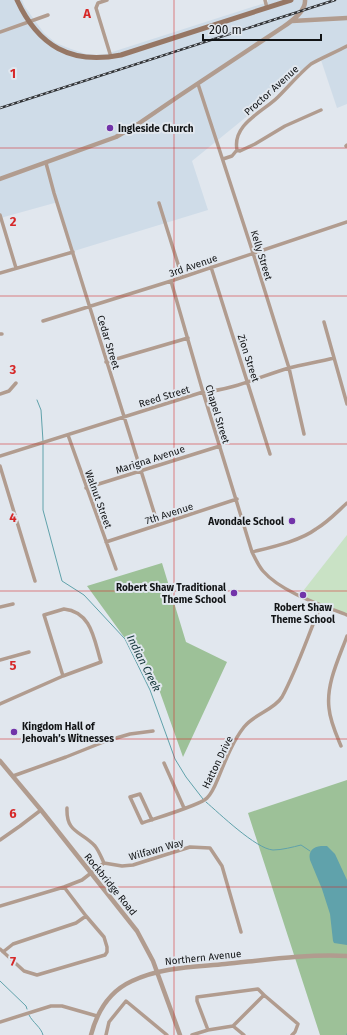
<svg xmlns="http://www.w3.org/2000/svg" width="347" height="1035" font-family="'Fira Sans',sans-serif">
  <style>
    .built { fill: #cfdce8 }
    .green { fill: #c9e2c5 }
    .forest { fill: #9dc198 }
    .water { fill: #60a2ab }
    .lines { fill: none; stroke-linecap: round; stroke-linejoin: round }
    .stream { stroke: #60a2ab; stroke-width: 1 }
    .minor { stroke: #b19c8f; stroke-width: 3.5 }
    .tertiary { stroke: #b19c8f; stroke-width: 4.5 }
    .secondary { stroke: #967765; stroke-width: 5 }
    .rail-casing { stroke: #313336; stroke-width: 2.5 }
    .rail { stroke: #e1e7ee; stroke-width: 1; stroke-dasharray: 3; stroke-linecap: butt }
    .grid { fill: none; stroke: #d62828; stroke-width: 1; stroke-opacity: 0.55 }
    .poi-dot { fill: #7233a9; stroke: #e1e7ee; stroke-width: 1.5 }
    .labels { text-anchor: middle; stroke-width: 4; stroke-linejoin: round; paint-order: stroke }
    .street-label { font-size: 10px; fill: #111315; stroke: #e1e7ee }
    .poi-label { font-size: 10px; font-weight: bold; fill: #111315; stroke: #e1e7ee; text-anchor: start }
    .water-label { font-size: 11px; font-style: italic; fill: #113337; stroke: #e1e7ee }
    .grid-label { font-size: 13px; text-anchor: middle; font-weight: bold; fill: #d62828; stroke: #e1e7ee; stroke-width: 4; stroke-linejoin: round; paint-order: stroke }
  </style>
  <rect width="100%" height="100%" fill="#e1e7ee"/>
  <path class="built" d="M0 0H22L25 7 44 33 56 43 71 49 86 54 96 55 106 54 268 2V0H347V104L337 108 320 57 192 161 208 210 74 251 58 202 4 217 0 219Z"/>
  <path class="green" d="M347 535V616L300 595Z"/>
  <path class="forest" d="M162 563 186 642 227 662 183 757 156 681 87 586Z
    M347 780V1035H320L248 813Z"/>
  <path class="water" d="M321 846H327L335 854 347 880V945L334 943 333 941 330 914 322 889 310 860C308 851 313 847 321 846Z"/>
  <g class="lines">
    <path class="stream" d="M37 400 41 410 43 441
      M43 444V510L62 581 84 595 125 639 150 690 175 759 186 777 203 799
      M206 802C219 813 256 849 273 850 282 850 293 847 301 845L310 851
      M0 981 26 1006 27 1009
      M29 1015C33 1023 41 1027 43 1035
      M347 1035V1034"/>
    <path class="minor" d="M107 0 98 3 96 8 111 57
      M265 0 267 8
      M0 32 48 15
      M198 84 253 253 289 368 304 434
      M346 146 347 145
      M237 150 240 151 255 144 285 126 321 110
      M223 159 232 156 237 150C232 124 263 112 278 97 289 86 299 74 311 64 319 59 338 51 347 46
      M46 163 54 193 158 525
      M159 203 182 277
      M0 215 16 268
      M211 267 270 454
      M0 273 73 252
      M171 281 203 392 252 552C255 558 258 565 263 571 281 592 321 605 347 615
      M43 321 171 281 347 222
      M324 322 347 404
      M0 334H2
      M106 362 188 338
      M0 394 9 391 16 383
      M68 435 116 569
      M0 456 203 392C233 390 261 376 289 368 304 364 319 362 334 358
      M0 466 35 581
      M86 488 220 446
      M106 542 237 499
      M252 552C272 547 300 541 316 529 328 522 337 512 347 503
      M0 607 13 604
      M64 609C92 612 94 640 101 662L63 676 44 615Z
      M0 660 29 652
      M0 704 63 676
      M341 746C336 734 330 721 329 708 326 684 339 658 347 636
      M164 763 184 808
      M13 776 66 757 106 741 130 734 153 731
      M67 808C66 833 81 831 95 846 99 851 101 857 104 863
      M152 820 140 794 130 797 142 823C153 819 201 805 207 798 213 792 216 783 219 776 226 759 233 741 244 727 254 714 274 710 282 697 298 667 308 635 321 605
      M0 840 20 826 41 810
      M0 906 64 887 82 880 104 863 122 866 133 865 190 847 210 848 222 866 241 932
      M0 949 24 971 37 975 105 955 107 952V947L104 937 86 916 64 887
      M3 952 13 944 76 923 86 916
      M0 1022 51 1006H62L97 1016
      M233 1026 244 1035
      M208 1030 197 1001V997L258 989 264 995
      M106 1035 109 1022 126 1001 167 1035
      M192 1035 208 1030 233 1026 264 995 298 1024 295 1032 292 1035"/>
    <path class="tertiary" d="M292 21 347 18
      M0 179 116 137 138 124 179 96 283 27C292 21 306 11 305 0
      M0 761 41 810 137 931 153 961 180 1035
      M91 1035C97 1012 110 991 132 981 161 967 194 967 225 964 265 960 306 954 347 956"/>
    <path class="secondary" d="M17 0C38 46 71 65 121 55L291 0"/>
    <defs>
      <path id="rail" d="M0 108 335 0"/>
    </defs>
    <use href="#rail" class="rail-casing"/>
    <use href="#rail" class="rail"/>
  </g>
  <path class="grid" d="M174 0V1035M0 148H347M0 296H347M0 444H347M0 591H347M0 739H347M0 887H347"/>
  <g class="poi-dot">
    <circle cx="110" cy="128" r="4"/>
    <circle cx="292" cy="521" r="4"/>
    <circle cx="234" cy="593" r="4"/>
    <circle cx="303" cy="595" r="4"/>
    <circle cx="14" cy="732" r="4"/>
  </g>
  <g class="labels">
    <g class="street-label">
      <text transform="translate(271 90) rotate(-42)" y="4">Proctor Avenue</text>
      <text transform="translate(262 255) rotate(73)" y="4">Kelly Street</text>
      <text transform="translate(193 265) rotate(-19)" y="4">3rd Avenue</text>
      <text transform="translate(109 342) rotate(73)" y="4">Cedar Street</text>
      <text transform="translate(249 358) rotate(72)" y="4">Zion Street</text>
      <text transform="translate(164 396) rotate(-17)" y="4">Reed Street</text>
      <text transform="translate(218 414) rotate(73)" y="4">Chapel Street</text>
      <text transform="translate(150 459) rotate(-18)" y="4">Marigna Avenue</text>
      <text transform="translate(99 499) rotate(70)" y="4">Walnut Street</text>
      <text transform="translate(169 513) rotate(-18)" y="4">7th Avenue</text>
      <text transform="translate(217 762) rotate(-64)" y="4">Hatton Drive</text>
      <text transform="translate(156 849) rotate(-16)" y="4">Wilfawn Way</text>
      <text transform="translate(111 884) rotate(51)" y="4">Rockbridge Road</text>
      <text transform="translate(203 957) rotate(-6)" y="4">Northern Avenue</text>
    </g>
    <g class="poi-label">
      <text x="118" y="132">Ingleside Church</text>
      <text x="284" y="525" text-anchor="end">Avondale School</text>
      <text x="226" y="591" text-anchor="end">Robert Shaw Traditional<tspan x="226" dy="12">Theme School</tspan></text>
      <text x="303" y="611" text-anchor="middle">Robert Shaw<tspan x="303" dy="12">Theme School</tspan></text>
      <text x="22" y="730">Kingdom Hall of<tspan x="22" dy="12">Jehovah’s Witnesses</tspan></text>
    </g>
    <g class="water-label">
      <text transform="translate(144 663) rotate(63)" y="4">Indian Creek</text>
    </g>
  </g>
  <g class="grid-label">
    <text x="87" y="18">A</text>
    <text x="13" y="78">1</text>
    <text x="13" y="226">2</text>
    <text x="13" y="374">3</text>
    <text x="13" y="522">4</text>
    <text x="13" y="670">5</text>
    <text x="13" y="818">6</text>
    <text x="13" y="966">7</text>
  </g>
  <path d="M203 34v6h118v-6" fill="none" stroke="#111315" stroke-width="2"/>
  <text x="209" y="34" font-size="12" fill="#111315" stroke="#e1e7ee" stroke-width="3" paint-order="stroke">200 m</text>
</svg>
